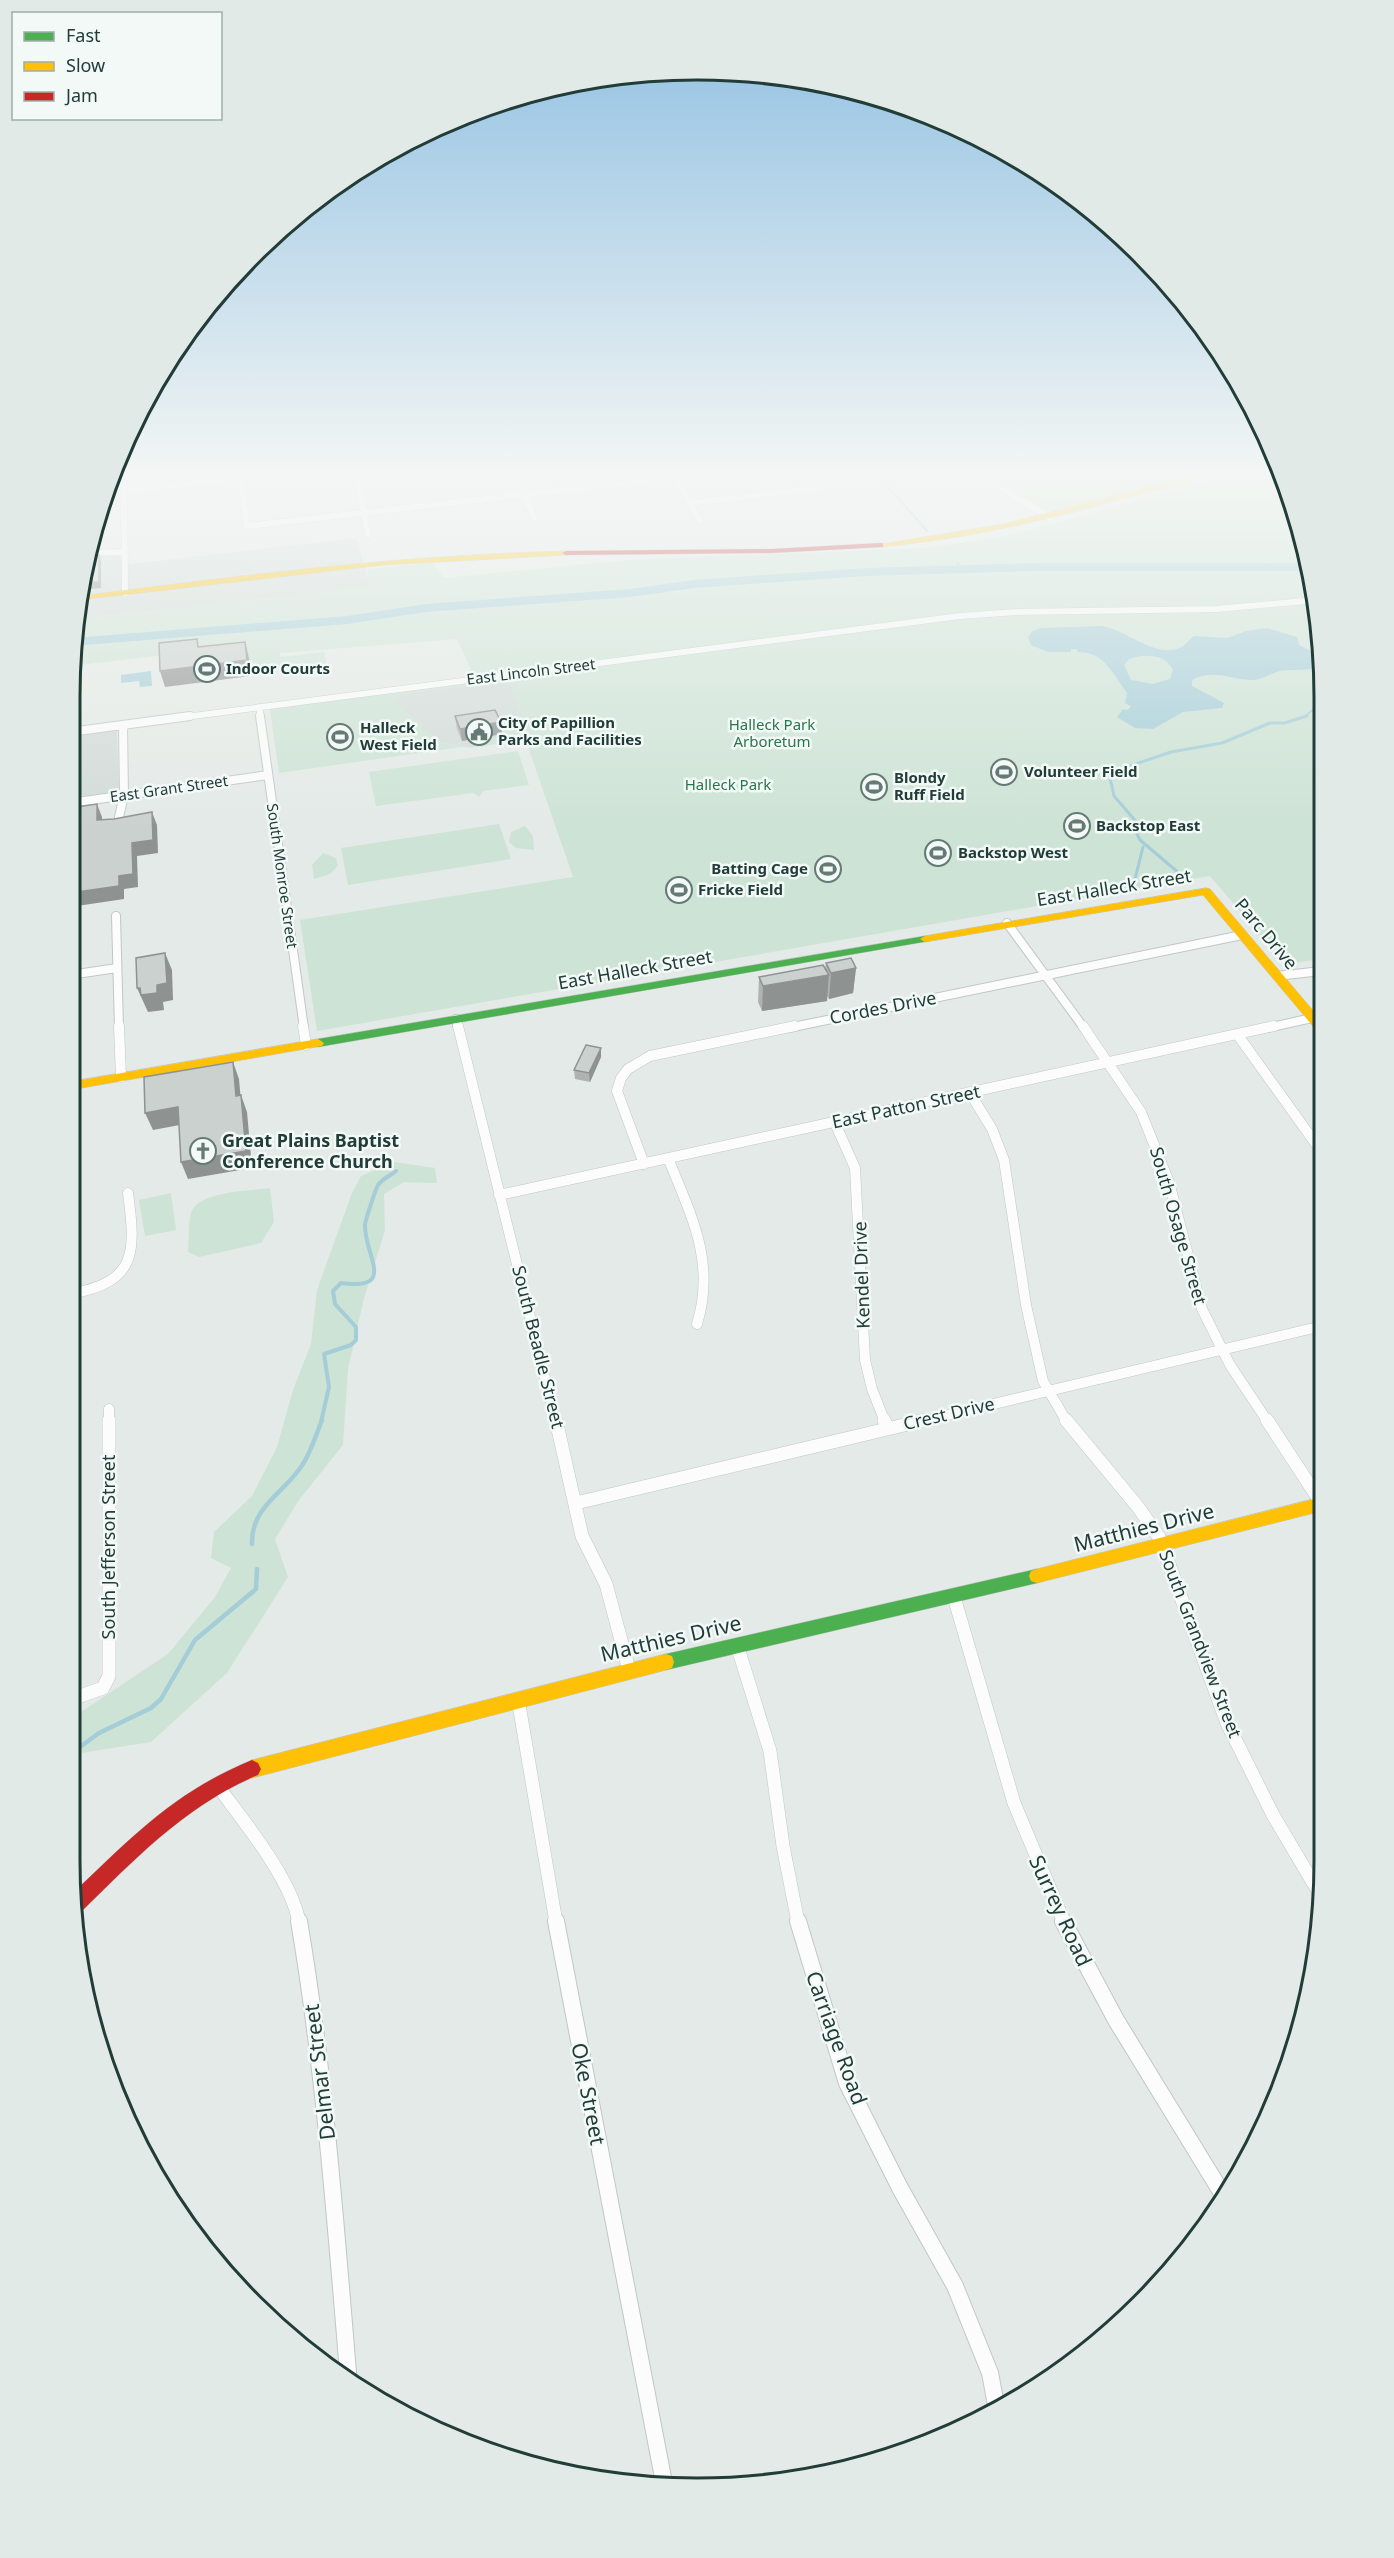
<svg xmlns="http://www.w3.org/2000/svg" width="1394" height="2558" font-family="'Noto Sans',sans-serif">
  <style>
    .built { fill: #d2dbd8 }
    .green { fill: #cde3d5; fill-rule: evenodd }
    .water { fill: #a4cdd8; fill-rule: evenodd }
    .lines { fill: none; stroke-linecap: round; stroke-linejoin: round }
    .stream-far3 { stroke: #a4cdd8; stroke-width: 2 }
    .stream-far2 { stroke: #a4cdd8; stroke-width: 3 }
    .stream-far1 { stroke: #a4cdd8; stroke-width: 4 }
    .stream { stroke: #a4cdd8; stroke-width: 4.5 }
    .river { fill: #a4cdd8; fill-rule: evenodd }
    .street-far4-casing { stroke: #c1c7c5; stroke-width: 7 }
    .street-far3-casing { stroke: #c1c7c5; stroke-width: 10 }
    .street-far2-casing { stroke: #c1c7c5; stroke-width: 11 }
    .street-far1-casing { stroke: #c1c7c5; stroke-width: 14 }
    .street-casing { stroke: #c1c7c5; stroke-width: 18 }
    .fast-casing { stroke: #c0c7c5; stroke-width: 1 }
    .slow-casing { stroke: #c0c7c5; stroke-width: 1 }
    .jam-casing { stroke: #c0c7c5; stroke-width: 1 }
    .street-far4 { stroke: #fbfcfb; stroke-width: 6 }
    .street-far3 { stroke: #fbfcfb; stroke-width: 8 }
    .street-far2 { stroke: #fbfcfb; stroke-width: 10 }
    .street-far1 { stroke: #fbfcfb; stroke-width: 13 }
    .street { stroke: #fbfcfb; stroke-width: 16 }
    .fast { fill: #4caf50; fill-rule: evenodd }
    .slow { fill: #ffc107; fill-rule: evenodd }
    .jam { fill: #c62828; fill-rule: evenodd }
    .wall { fill: #afb4b2 }
    .shaded-wall { fill: #8e9291 }
    .building { fill: #cbd1cf; stroke: #8e9291; stroke-width: 1.5 }
    .labels { text-anchor: middle; stroke-width: 5; stroke-linejoin: round; paint-order: stroke }
    .far-poi-label { font-size: 15px; font-weight: bold; fill: #223d38; stroke: #f2f9f6; text-anchor: start }
    .far-street-label { font-size: 15px; fill: #223d38; stroke: #f2f9f6 }
    .far-park-label { font-size: 15px; fill: #2b754e; stroke: #f2f9f6 }
    .street-label { font-size: 18px; fill: #223d38; stroke: #f2f9f6 }
    .poi-label { font-size: 18px; font-weight: bold; fill: #223d38; stroke: #f2f9f6; text-anchor: start }
    .near-street-label { font-size: 21px; fill: #223d38; stroke: #f2f9f6 }
    .rim { fill: none; stroke: #223d38; stroke-width: 3 }
  </style>
  <rect width="100%" height="100%" fill="#e4eae7"/>
  <path class="built" d="M357 538 370 587 76 619 87 554 120 555 122 565Z
    M70 666H77L71 734 117 728 119 793 70 800Z
    M509 680 525 725 472 748 439 742 392 699 413 692Z"/>
  <path class="green" d="M986 473H1002L1007 478 1042 473H1147L1164 482 1057 512 1047 511Z
    M1241 473H1281L1292 495 1320 615 1321 959 1285 964 1210 876 317 1031 300 920 573 877 525 738C507 740 478 750 462 747L279 773 269 703 555 666V663L473 674 457 639 280 653V657L324 652 327 666 251 674 249 656 213 660 201 651 70 666 77 619 370 587 367 569 432 563 444 578 628 560 926 548 1006 536ZM508 680 525 725 472 748 439 742 393 699 413 692Z
    M518 751 529 785 483 791 479 797 473 793 376 806 369 772Z
    M499 824 511 859 348 885 341 848Z
    M525 826 533 836 534 850 516 848 509 842 511 832Z
    M323 853 336 858 338 866 330 874 314 879 312 865Z
    M394 1162 435 1168 437 1183 404 1182 384 1194 385 1230 363 1302 348 1369 343 1445 299 1500 275 1539 288 1577 227 1673 151 1742 81 1753 69 1769V1720L168 1654 215 1597 231 1568 211 1558 214 1532 252 1496 277 1447 293 1390 311 1344 317 1290 352 1193 361 1176Z
    M270 1188 274 1222 261 1243 199 1257 188 1252C189 1240 188 1225 191 1213 198 1191 249 1191 270 1188Z
    M171 1193 176 1230 145 1236 139 1200Z"/>
  <path class="water" d="M1102 626C1125 629 1160 662 1183 646 1187 643 1190 639 1194 636L1227 638 1246 631 1267 628 1297 637 1299 645 1319 655 1320 665C1306 673 1293 668 1280 671 1271 673 1263 680 1253 680 1233 680 1212 668 1192 680V686L1224 703 1222 708 1183 712 1153 729 1135 728 1117 717 1123 709 1128 710 1131 706 1125 703 1127 693C1113 674 1105 652 1078 652L1076 649H1071V652H1048L1031 645 1028 638 1032 631 1041 628ZM1141 656C1154 655 1167 657 1173 670L1170 679 1153 684 1131 680 1124 665 1129 659Z
    M151 671 152 686 140 687 139 681 121 683V675Z"/>
  <g class="lines">
    <path class="stream-far3" d="M876 473 927 531
      M1242 474 1248 473
      M957 563 965 569
      M1303 718 1320 704"/>
    <path class="stream-far2" d="M1186 879 1140 840 1136 832 1139 825 1114 796 1109 773 1171 752 1222 743 1270 723H1284L1307 716
      M1133 887 1143 847"/>
    <path class="stream-far1" d="M321 1422 329 1387 324 1354 351 1345 356 1340V1327L335 1304 333 1291 341 1283C398 1291 364 1255 365 1225 365 1221 376 1188 378 1185 381 1180 391 1175 396 1171"/>
    <path class="stream" d="M252 1544C251 1509 279 1496 298 1471 309 1457 315 1438 322 1420
      M69 1755 99 1733 151 1708 161 1699 195 1640 256 1589 257 1569"/>
    <path class="river" d="M1037 563H1307L1309 571H1037L866 576 694 588 630 597 426 612 347 624 72 646 73 638 347 616 426 604 630 589 694 580 866 568Z"/>
    <defs>
      <path id="street-far4" d="M124 473 125 593
        M240 473 247 526 714 473
        M356 473 368 535
        M516 473 534 518
        M977 473 1050 518
        M674 474 700 521
        M108 492 291 473
        M690 503 819 488 824 484 816 473
        M87 553 124 552
        M259 707 261 718
        M178 718 960 616 1016 612 1216 609 1316 600"/>
      <path id="street-far3" d="M260 716 304 1028
        M70 732 190 716
        M70 803 268 775
        M117 826 124 795 123 725
        M116 916 119 1028
        M1007 923 1084 1028
        M70 975 117 968
        M1277 976 1321 971
        M456 1019 458 1028
        M788 1028 1242 935
        M1267 1028 1312 1018"/>
      <path id="street-far2" d="M119 1026 121 1077
        M303 1026 306 1045
        M458 1026 556 1422
        M1083 1026 1141 1112 1169 1182 1202 1309 1230 1365 1268 1422
        M1237 1034 1321 1151
        M970 1093 992 1129 1004 1160 1026 1305 1043 1381 1067 1422
        M835 1123 855 1168 865 1360 872 1389 885 1422
        M668 1158C691 1215 716 1262 697 1324
        M644 1164 617 1091 621 1078 628 1069 650 1056 795 1026
        M499 1195 1274 1026
        M70 1294C137 1282 136 1253 128 1193
        M109 1409V1422
        M918 1422 1322 1326"/>
      <path id="street-far1" d="M556 1420 582 1536 606 1584 629 1670
        M884 1420 887 1428
        M1066 1420 1138 1507 1159 1537 1227 1723 1273 1815 1324 1901
        M1267 1420 1322 1504
        M576 1503 925 1420
        M954 1597 1014 1803 1064 1922
        M737 1645 770 1751 783 1846 798 1922
        M518 1699 556 1922
        M69 1700 103 1688 109 1676V1420
        M217 1785C244 1822 291 1878 299 1922"/>
      <path id="street" d="M299 1921C325 2074 336 2229 349 2384
        M556 1921 665 2488
        M798 1921 847 2083 900 2188 955 2286 990 2373 997 2410
        M1063 1921 1116 2020 1225 2198"/>
      <path id="fast" d="M925 936 929 937V941L318 1047 312 1043 318 1039Z
        M1037 1569 1043 1571 1045 1576 1043 1581 1037 1583 666 1670 660 1668 658 1662 660 1656 666 1654Z"/>
      <path id="slow" d="M1199 473H1211C1192 484 1159 489 1137 495 1052 519 968 539 880 547L876 545 1004 524Z
        M566 551 570 553 569 555 383 565 80 600V596C242 575 403 555 566 551Z
        M1206 888 1210 889 1321 1020V1032L1317 1031 1203 895 925 942 920 939 925 936Z
        M318 1039 324 1043 322 1046 70 1090V1082Z
        M1322 1497V1511L1037 1583 1031 1581 1029 1576 1031 1571 1037 1569Z
        M666 1654 672 1656 674 1662 672 1668 666 1670 252 1778 246 1775 243 1769 246 1763 252 1760Z"/>
      <path id="jam" d="M880 543H883V547L771 553 566 555 562 553 566 551 771 549Z
        M252 1760 258 1763 261 1769 258 1775C185 1806 136 1858 80 1913L74 1915 72 1894C132 1837 174 1792 252 1760Z"/>
    </defs>
    <use href="#street-far4" class="street-far4-casing"/>
    <use href="#street-far3" class="street-far3-casing"/>
    <use href="#street-far2" class="street-far2-casing"/>
    <use href="#street-far1" class="street-far1-casing"/>
    <use href="#street" class="street-casing"/>
    <use href="#fast" class="fast-casing"/>
    <use href="#slow" class="slow-casing"/>
    <use href="#jam" class="jam-casing"/>
    <use href="#street-far4" class="street-far4"/>
    <use href="#street-far3" class="street-far3"/>
    <use href="#street-far2" class="street-far2"/>
    <use href="#street-far1" class="street-far1"/>
    <use href="#street" class="street"/>
    <use href="#fast" class="fast"/>
    <use href="#slow" class="slow"/>
    <use href="#jam" class="jam"/>
  </g>
  <path class="wall" d="M455 716 502 734 462 741 457 729Z
    M826 963 856 968 853 993 829 999 827 996V1001L762 1011 758 1002 759 977 825 969Z
    M601 1048V1057L590 1082 575 1079 574 1070Z"/>
  <path class="shaded-wall" d="M99 555 101 561V588L81 590 82 583Z
    M245 642 249 658 251 676 165 687 160 671Z
    M501 722 502 734 462 741 460 729Z
    M97 804 102 817V832L97 820Z
    M152 812 157 825 158 853 137 856 138 887 124 889V899L70 907V893L119 876 132 843Z
    M165 953 172 970 173 1000 163 1002 164 1010 148 1012 137 988 157 985Z
    M856 968 853 993 829 999 831 973Z
    M829 975 827 1001 762 1011 763 986Z
    M601 1048V1057L590 1082 589 1073Z
    M233 1062 239 1079 242 1113 236 1096Z
    M241 1095 247 1112 252 1168 188 1179 181 1162Z
    M178 1107 185 1124 153 1130 145 1113Z"/>
  <path class="building" d="M87 553H93V556L99 555V582L82 583Z
    M197 639 198 647 245 642 247 660 160 671 159 643Z
    M495 710 501 722 460 729 455 716Z
    M97 804V820L114 819 152 812 153 840 132 843 133 874 119 876V886L70 893V808Z
    M165 953 167 983 157 985V993L141 995 140 988H137L136 958Z
    M851 958 856 968 831 973 826 963Z
    M823 965 829 975 763 986 759 977Z
    M586 1045 601 1048 589 1073 574 1070Z
    M233 1062 236 1096 241 1095 246 1151 181 1162 178 1107 145 1113 144 1077Z"/>
  <linearGradient id="sky" x2="0" y2="1"><stop stop-color="#8dbee2"/><stop offset="0.57" stop-color="#f3f6f4"/><stop offset="1" stop-color="#f3f6f4" stop-opacity="0"/></linearGradient>
  <rect width="1394" height="831" fill="url(#sky)"/>
  <defs>
    <symbol id="stadium-ring" viewBox="-11 -11 22 22"><circle r="9.5" fill="#f2f9f6" stroke="#667a75" stroke-width="1.5"/><path d="M0-5a6.5 5 0 1 0 0 10a6.5 5 0 1 0 0-10ZM-3.5-1.8h7v3.6h-7Z" fill="#667a75"/></symbol>
    <symbol id="civic-ring" viewBox="-11 -11 22 22"><circle r="9.5" fill="#f2f9f6" stroke="#667a75" stroke-width="1.5"/><path d="M-.6-6.5H3V-4.5H.6V-3L4-1V1h2V6H-6V1h2V-1L-.6-3ZM-1.2 2.5V6h2.4V2.5Z" fill="#667a75"/></symbol>
    <symbol id="church-ring" viewBox="-11 -11 22 22"><circle r="9.5" fill="#f2f9f6" stroke="#667a75" stroke-width="1.5"/><path d="M-1.2-6h2.4v3.5h3.3v2.4h-3.3V6h-2.4V-.1h-3.3v-2.4h3.3Z" fill="#667a75"/></symbol>
  </defs>
  <g fill-rule="evenodd">
    <use href="#stadium-ring" x="192" y="654" width="30" height="30"/>
    <use href="#civic-ring" x="464" y="717" width="30" height="30"/>
    <use href="#stadium-ring" x="325" y="722" width="30" height="30"/>
    <use href="#stadium-ring" x="989" y="757" width="30" height="30"/>
    <use href="#stadium-ring" x="859" y="772" width="30" height="30"/>
    <use href="#stadium-ring" x="1062" y="811" width="30" height="30"/>
    <use href="#stadium-ring" x="923" y="838" width="30" height="30"/>
    <use href="#stadium-ring" x="813" y="854" width="30" height="30"/>
    <use href="#stadium-ring" x="664" y="875" width="30" height="30"/>
    <use href="#church-ring" x="188" y="1136" width="30" height="30"/>
  </g>
  <g class="labels">
    <g class="far-poi-label">
      <text x="226" y="674">Indoor Courts</text>
      <text x="498" y="728">City of Papillion<tspan x="498" dy="17">Parks and Facilities</tspan></text>
      <text x="360" y="733">Halleck<tspan x="360" dy="17">West Field</tspan></text>
      <text x="1024" y="777">Volunteer Field</text>
      <text x="894" y="783">Blondy<tspan x="894" dy="17">Ruff Field</tspan></text>
      <text x="1096" y="831">Backstop East</text>
      <text x="958" y="858">Backstop West</text>
      <text x="808" y="874" text-anchor="end">Batting Cage</text>
      <text x="698" y="895">Fricke Field</text>
    </g>
    <g class="far-street-label">
      <text transform="translate(531 672) rotate(-7)" y="5">East Lincoln Street</text>
      <text transform="translate(169 789) rotate(-8)" y="5">East Grant Street</text>
      <text transform="translate(282 876) rotate(82)" y="5">South Monroe Street</text>
    </g>
    <g class="far-park-label">
      <text x="772" y="730">Halleck Park<tspan x="772" dy="17">Arboretum</tspan></text>
      <text x="728" y="790">Halleck Park</text>
    </g>
    <g class="street-label">
      <text transform="translate(1114 888) rotate(-9)" y="6">East Halleck Street</text>
      <text transform="translate(1266 934) rotate(50)" y="6">Parc Drive</text>
      <text transform="translate(635 970) rotate(-10)" y="6">East Halleck Street</text>
      <text transform="translate(883 1008) rotate(-11)" y="6">Cordes Drive</text>
      <text transform="translate(906 1107) rotate(-12)" y="6">East Patton Street</text>
      <text transform="translate(1178 1226) rotate(74)" y="6">South Osage Street</text>
      <text transform="translate(862 1275) rotate(-92)" y="6">Kendel Drive</text>
      <text transform="translate(538 1347) rotate(76)" y="6">South Beadle Street</text>
      <text transform="translate(949 1414) rotate(-13)" y="6">Crest Drive</text>
      <text transform="translate(109 1547) rotate(-90)" y="6">South Jefferson Street</text>
      <text transform="translate(1200 1644) rotate(69)" y="6">South Grandview Street</text>
    </g>
    <g class="poi-label">
      <text x="222" y="1147">Great Plains Baptist<tspan x="222" dy="21">Conference Church</tspan></text>
    </g>
    <g class="near-street-label">
      <text transform="translate(1144 1528) rotate(-14)" y="7">Matthies Drive</text>
      <text transform="translate(671 1639) rotate(-13)" y="7">Matthies Drive</text>
      <text transform="translate(1060 1911) rotate(65)" y="7">Surrey Road</text>
      <text transform="translate(836 2038) rotate(70)" y="7">Carriage Road</text>
      <text transform="translate(320 2072) rotate(-97)" y="7">Delmar Street</text>
      <text transform="translate(588 2094) rotate(79)" y="7">Oke Street</text>
    </g>
  </g>
  <path d="M0 0H1394V2558H0ZM697 80H697A617 617 0 0 1 1314 697V1861A617 617 0 0 1 697 2478H697A617 617 0 0 1 80 1861V697A617 617 0 0 1 697 80Z" fill="#e1eae7" fill-rule="evenodd"/>
  <path class="rim" d="M697 80H697A617 617 0 0 1 1314 697V1861A617 617 0 0 1 697 2478H697A617 617 0 0 1 80 1861V697A617 617 0 0 1 697 80Z"/>
  <rect x="12" y="12" width="210" height="108" fill="#f2f9f6" stroke="#9faeaa" stroke-width="1.5"/>
  <rect x="24" y="32" width="30" height="9" fill="#4caf50" stroke="#9faeaa" stroke-width="1.5"/>
  <text x="66" y="42" font-size="18" fill="#223d38">Fast</text>
  <rect x="24" y="62" width="30" height="9" fill="#ffc107" stroke="#9faeaa" stroke-width="1.5"/>
  <text x="66" y="72" font-size="18" fill="#223d38">Slow</text>
  <rect x="24" y="92" width="30" height="9" fill="#c62828" stroke="#9faeaa" stroke-width="1.5"/>
  <text x="66" y="102" font-size="18" fill="#223d38">Jam</text>
</svg>
